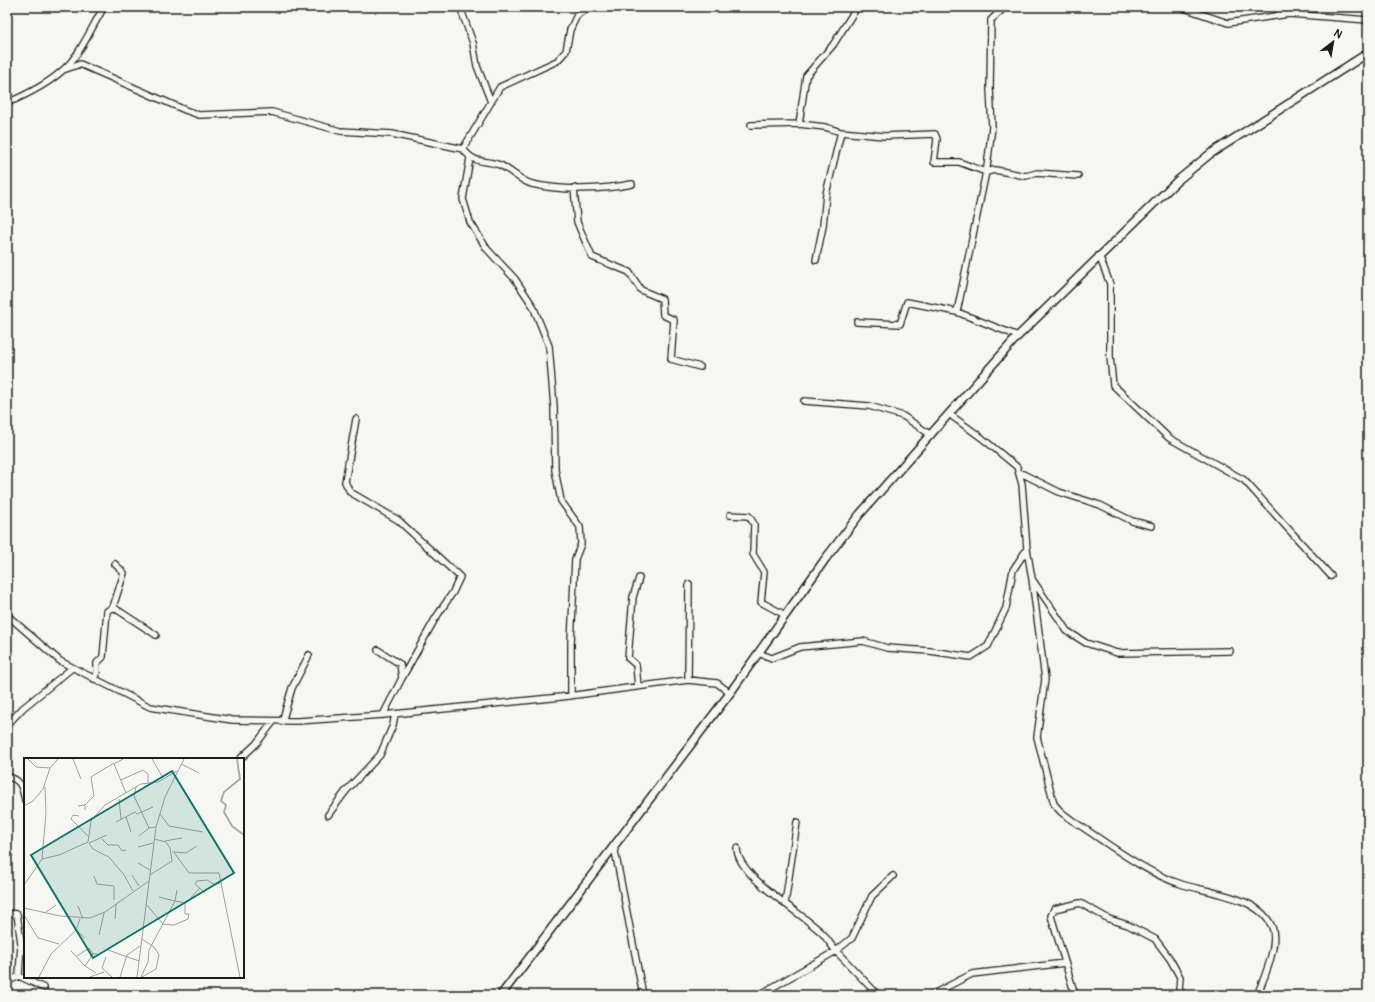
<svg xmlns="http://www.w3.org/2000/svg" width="1375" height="1002" font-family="Pangolin,sans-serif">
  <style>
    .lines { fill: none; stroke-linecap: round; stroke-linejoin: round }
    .street-casing { stroke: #1c1c1c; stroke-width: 8 }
    .secondary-casing { stroke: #1c1c1c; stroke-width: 10 }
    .street { stroke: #f6f6f2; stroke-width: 5.5 }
    .secondary { stroke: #f6f6f2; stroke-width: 7 }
    .inset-river { fill: none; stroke: #acaca9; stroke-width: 2 }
    .inset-road { fill: none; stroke: #9f9f9c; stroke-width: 1 }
    .view { fill: #0f766e; fill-opacity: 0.15; stroke: #0f766e; stroke-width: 2 }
    .inset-edge { fill: none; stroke: #1c1c1c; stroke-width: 2 }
  </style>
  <rect width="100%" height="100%" fill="#f6f6f2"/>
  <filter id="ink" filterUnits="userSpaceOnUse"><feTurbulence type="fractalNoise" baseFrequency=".025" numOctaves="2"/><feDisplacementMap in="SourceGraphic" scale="8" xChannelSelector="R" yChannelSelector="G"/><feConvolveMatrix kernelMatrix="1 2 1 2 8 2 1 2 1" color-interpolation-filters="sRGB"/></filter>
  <g filter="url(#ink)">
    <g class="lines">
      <defs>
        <path id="street" d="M460 7 473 43 477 66 491 102
          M1005 7 991 20 990 89 992 127 987 167 957 312 1018 336
          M1181 7 1228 23 1289 14 1368 20
          M1277 7 1281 15
          M63 70 80 64 185 110 199 115 272 112 340 131 392 134 463 149 500 87 557 61 566 51 570 30 577 15 590 7
          M7 103C26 95 48 84 63 70 80 56 92 26 104 7
          M799 124 806 76 833 45 857 7
          M751 125 799 124 825 127 841 132 884 136 935 134 937 139 934 162H959L986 172 995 170 1026 176 1037 173 1078 176
          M463 149C475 165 484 159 500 165 511 170 520 181 532 184 560 191 603 190 632 184
          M470 158 463 199 470 222 487 249 515 279 533 306 549 346 554 407 555 470 561 501 580 527 581 544 575 559 571 643V696
          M574 188 577 222 592 257 629 272 641 290 662 299 663 315 674 320 671 359 700 367
          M1099 255 1110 284V357L1113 385 1169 438 1244 480 1331 576
          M816 260 823 226 826 194 841 132
          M857 322 900 324 907 302 957 312
          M804 401 869 406 903 416 931 435
          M356 419 345 482 350 492 398 520 460 577 453 592 435 619 402 678
          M1019 472 1059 492 1100 505 1132 521 1152 526
          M730 515 749 516 754 524 753 554 764 572 761 602 785 615
          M1027 549 1032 579 1067 631 1086 643 1117 653 1230 651
          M1032 579 1045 679 1037 737 1054 804 1061 812 1073 821C1106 842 1145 873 1181 884 1209 893 1259 896 1272 927 1279 944 1264 979 1257 995
          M113 607 156 635
          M7 615 60 661 150 707 232 720 298 721 383 715 561 697 688 680 717 683 730 693
          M378 650 400 664 402 678 383 715
          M758 653 772 658 800 647 863 641 887 648 930 651 971 657 988 646 1006 608 1013 570 1027 549 1022 484 1017 467 982 438 949 414
          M94 679 97 672V663L103 657 107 611 113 607 124 573 115 564
          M688 680 689 584
          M638 687 636 665 628 658 633 597 639 578
          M282 722 292 688 309 655
          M7 725 23 708 72 668
          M240 759 256 744 273 722
          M7 777C21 779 22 787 25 800
          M328 815 346 791 380 755 393 725 395 714
          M614 846 643 995
          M737 848C737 877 803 913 823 934 827 939 831 945 836 951L852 938 872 896 893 876
          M785 904 797 822
          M7 913 17 914 21 943 19 976 44 988
          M7 989 9 981 19 976
          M759 995 836 951 878 995
          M931 995 972 974 1065 963
          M1075 995 1051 916 1054 909 1080 903 1109 919 1128 925 1155 939 1170 959 1180 977 1179 990 1185 995"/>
        <path id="secondary" d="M501 995 730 693 826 558 860 514 1018 336 1177 181 1210 154 1368 53"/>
      </defs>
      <use href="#street" class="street-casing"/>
      <use href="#secondary" class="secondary-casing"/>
      <use href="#street" class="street"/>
      <use href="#secondary" class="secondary"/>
    </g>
  </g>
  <g transform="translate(24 758)">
    <rect width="220" height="220" fill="#f6f6f2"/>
    <path class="inset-river" d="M213 1 216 21 200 34 197 43 202 47 200 54 208 68 220 77"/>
    <path class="inset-road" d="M4 1 12 9 26 10M49 1 57 21M99 1 90 6 102 35M128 1 139 20M157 6 175 15M97 22 119 12 124 16V25M112 29 110 38 125 70 132 69M95 41 97 61M61 47 70 38 67 19 90 5M0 48 9 43 19 31 26 10 34 1M54 48 61 47V52M136 56 145 68 179 74M55 58 49 57 47 61 64 78M102 59 107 74M92 64 111 54 113 56 129 49M115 78 125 70M78 81 84 87H94L98 93 102 92M141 83 158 80M65 85 69 91 85 99 100 117 109 133M65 85 83 77M114 89 129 85M149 93 165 115H195L216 219M150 94 162 95 173 88M18 101 35 97 64 84 67 63 81 47 117 26 134 24 153 13M114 105 126 112M108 117 115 128M126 117 148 103 146 90 142 84 130 81M70 118 73 126 90 128V142M0 127 18 101 22 55 21 29M181 135 171 126 173 123 183 122 191 127 198 124M135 139 151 143 153 132M122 146 139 166 150 167 164 161 165 156H161V145M54 148 59 161M0 150 36 158 66 160 81 154 125 123M22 154 32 147M0 157 14 180 35 186M91 161 92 146M52 172 61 180M75 177 80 155M84 192 115 203M47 193 61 208 69 196M53 198 65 190 69 196H73M82 199 78 210 88 219M61 208 72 215M15 219 27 196 52 172 56 161M66 219 80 214M96 219 103 197 116 188M113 219 132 69 141 39 160 1M117 219 124 204 125 192 151 143 162 145 176 130M118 219 132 211 135 197 130 189 118 181"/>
    <path class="view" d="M148 13 210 115 69 200 7 97Z"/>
    <rect width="220" height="220" class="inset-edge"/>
  </g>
  <rect width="1375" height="1002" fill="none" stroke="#f6f6f2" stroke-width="24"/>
  <rect x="12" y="12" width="1351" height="978" fill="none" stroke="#1c1c1c" stroke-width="1.5" filter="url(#ink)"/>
  <g transform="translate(1333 42) rotate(31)" stroke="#f6f6f2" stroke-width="3" paint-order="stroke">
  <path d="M0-3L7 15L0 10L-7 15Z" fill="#1c1c1c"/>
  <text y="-6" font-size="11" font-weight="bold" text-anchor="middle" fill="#1c1c1c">N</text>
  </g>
</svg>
